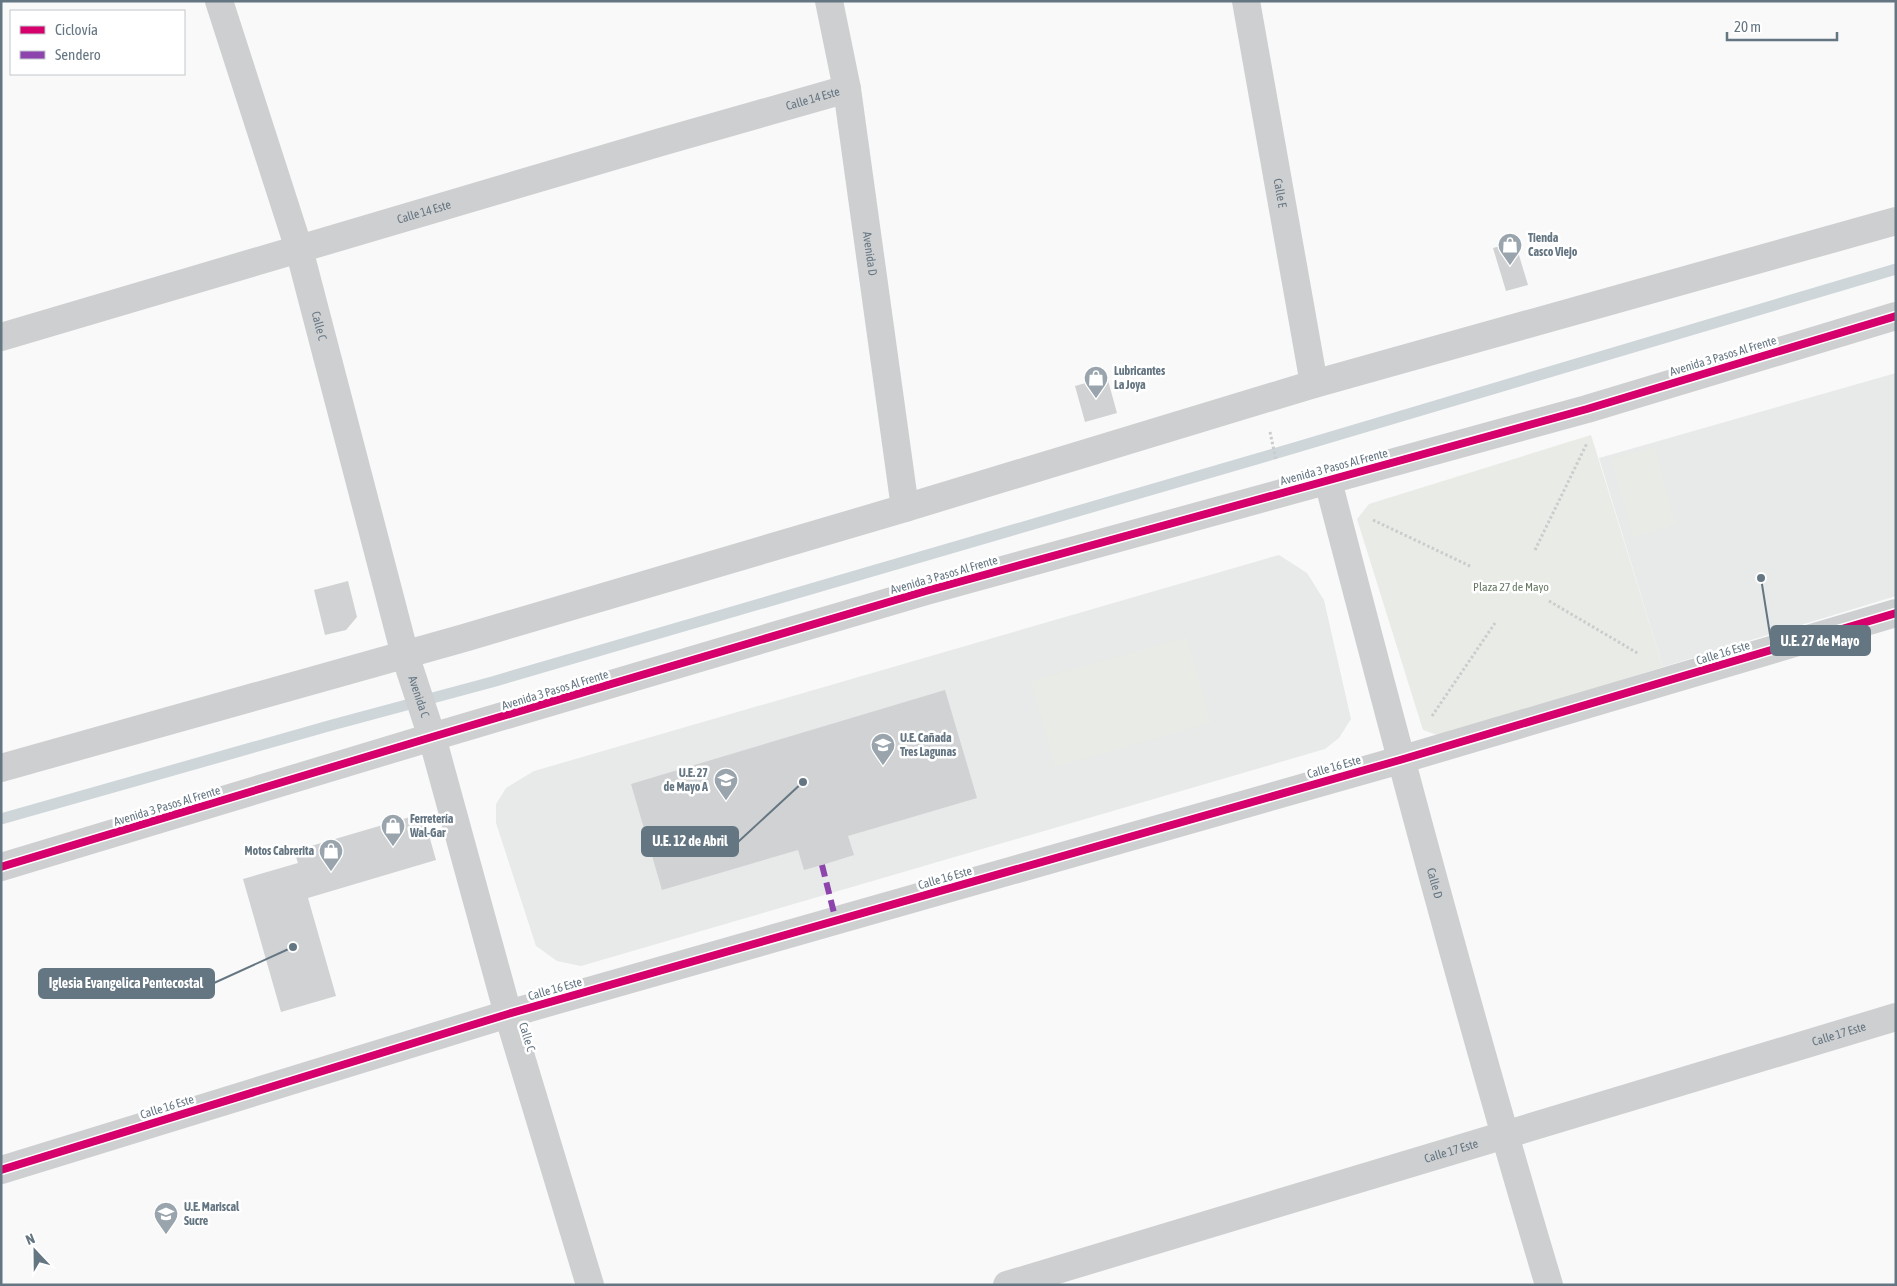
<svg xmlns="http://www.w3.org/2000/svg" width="1897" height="1286" font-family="'Asap Condensed',sans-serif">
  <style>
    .built { fill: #e8e9e9 }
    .green { fill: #e8ebe6 }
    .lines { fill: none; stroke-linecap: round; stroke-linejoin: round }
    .stream { stroke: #ced6d9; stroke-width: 11 }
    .building { fill: #d0d2d3 }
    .path { stroke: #cbcccd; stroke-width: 3; stroke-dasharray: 2.5 2.5; stroke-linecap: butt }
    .minor { stroke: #cecfd0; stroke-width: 28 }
    .quiet { stroke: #8e44ad; stroke-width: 6; stroke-dasharray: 12 6; stroke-linecap: butt }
    .cycleway-casing { stroke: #fff; stroke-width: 11 }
    .cycleway { stroke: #d6006c; stroke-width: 8 }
    .labels { text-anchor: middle; stroke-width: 5; stroke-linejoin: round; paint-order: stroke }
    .street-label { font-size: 12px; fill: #657683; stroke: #fff }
    .poi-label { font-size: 12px; font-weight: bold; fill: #657683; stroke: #fff; text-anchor: start }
    .park-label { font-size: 12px; fill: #687a64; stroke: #fff }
    .leader { fill: none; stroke: #657683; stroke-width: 2 }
    .callout-dot { fill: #657683; stroke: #fff; stroke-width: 2 }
    .callout { fill: #657683; stroke: #657683; stroke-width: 2 }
    .callout-label { font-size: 14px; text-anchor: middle; font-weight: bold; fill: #fff }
  </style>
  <rect width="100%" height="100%" fill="#f9f9f9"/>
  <path class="built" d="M1896 373V596L1663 667 1599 458Z
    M1279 555 1307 573 1324 600 1351 719 1339 738 1325 749 581 966 557 961 536 946 496 823V804L506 788 534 771Z"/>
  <path class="green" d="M1591 435 1663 667 1440 736 1423 730 1357 519 1369 504Z
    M1655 447 1676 525 1633 537 1611 459Z
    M1187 637 1211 723 1055 767 1031 681Z"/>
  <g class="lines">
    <path class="stream" d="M1 819 332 725 492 682 1294 448 1896 269"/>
  </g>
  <path class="building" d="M1515 242 1528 285 1506 291 1493 248Z
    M1107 377 1117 413 1085 422 1075 386Z
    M348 581 357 617 346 630 325 635 314 590Z
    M945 690 977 798 848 836 854 855 822 865 804 870 798 850 662 890 631 784Z
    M410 817 425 821 436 860 308 898 336 996 281 1012 243 879 298 863 294 851Z"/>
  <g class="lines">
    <path class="path" d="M1270 432 1276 460
      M1373 520 1472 567
      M1535 550 1587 443
      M1549 601 1639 654
      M1432 716 1495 623"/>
    <g class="minor">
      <path id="s1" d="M219 1 299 249 405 655 432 737 508 1014 590 1285"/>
      <path id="s2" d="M829 1 847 89 905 508"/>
      <path id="s3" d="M1246 1 1314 384"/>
      <path id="s4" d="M1 337 661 142 847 89"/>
      <path id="s5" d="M1328 481C1398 750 1469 1018 1549 1285"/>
      <path d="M1 768 464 638 905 508 1314 384 1896 221"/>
      <path d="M1 867 432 737 926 591 1587 409 1896 316"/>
      <path d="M1 1170 508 1014 1400 760 1896 613"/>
      <path id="s6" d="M1007 1285 1896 1017"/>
    </g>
    <path class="quiet" d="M822 865 836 921"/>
    <defs>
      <path id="cycleway" d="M1 867 432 737 926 591 1587 409 1896 316
        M1 1170 508 1014 1400 760 1896 613"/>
    </defs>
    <use href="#cycleway" class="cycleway-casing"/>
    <use href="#cycleway" class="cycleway"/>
  </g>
  <defs>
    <symbol id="shop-pin" viewBox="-11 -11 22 30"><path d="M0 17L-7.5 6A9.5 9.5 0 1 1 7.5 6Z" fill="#99a4ac" stroke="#fff"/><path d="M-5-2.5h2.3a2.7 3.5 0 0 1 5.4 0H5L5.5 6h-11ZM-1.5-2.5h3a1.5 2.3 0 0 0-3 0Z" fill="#fff"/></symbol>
    <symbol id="school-pin" viewBox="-11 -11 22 30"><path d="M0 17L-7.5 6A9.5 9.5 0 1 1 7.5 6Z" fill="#99a4ac" stroke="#fff"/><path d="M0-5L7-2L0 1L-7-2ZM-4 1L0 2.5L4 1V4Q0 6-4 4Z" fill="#fff"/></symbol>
  </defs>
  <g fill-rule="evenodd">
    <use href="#shop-pin" x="1496" y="231" width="28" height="38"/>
    <use href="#shop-pin" x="1082" y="364" width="28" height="38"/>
    <use href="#school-pin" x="869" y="731" width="28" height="38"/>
    <use href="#school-pin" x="712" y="766" width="28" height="38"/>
    <use href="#shop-pin" x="379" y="812" width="28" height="38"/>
    <use href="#shop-pin" x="317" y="837" width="28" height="38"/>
    <use href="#school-pin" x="152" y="1200" width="28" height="38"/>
  </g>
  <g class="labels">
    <g class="street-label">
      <text dy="4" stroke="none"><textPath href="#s4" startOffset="846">Calle 14 Este</textPath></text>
      <text dy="4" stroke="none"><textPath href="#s3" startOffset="195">Calle E</textPath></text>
      <text dy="4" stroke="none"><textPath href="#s4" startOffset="441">Calle 14 Este</textPath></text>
      <text dy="4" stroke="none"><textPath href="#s2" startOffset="256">Avenida D</textPath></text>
      <text dy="4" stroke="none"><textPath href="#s1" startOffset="340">Calle C</textPath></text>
      <text transform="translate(1723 356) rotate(-17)" y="4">Avenida 3 Pasos Al Frente</text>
      <text transform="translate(1334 467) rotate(-15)" y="4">Avenida 3 Pasos Al Frente</text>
      <text transform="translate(944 575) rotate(-16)" y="4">Avenida 3 Pasos Al Frente</text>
      <text transform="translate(1723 653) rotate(-17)" y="4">Calle 16 Este</text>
      <text transform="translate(555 690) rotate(-17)" y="4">Avenida 3 Pasos Al Frente</text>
      <text dy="4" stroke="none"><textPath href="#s1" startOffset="724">Avenida C</textPath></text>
      <text transform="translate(1334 767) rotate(-16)" y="4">Calle 16 Este</text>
      <text transform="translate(167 806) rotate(-17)" y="4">Avenida 3 Pasos Al Frente</text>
      <text transform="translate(945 878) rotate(-16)" y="4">Calle 16 Este</text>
      <text dy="4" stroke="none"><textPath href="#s5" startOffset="416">Calle D</textPath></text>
      <text transform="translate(555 989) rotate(-16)" y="4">Calle 16 Este</text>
      <text dy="4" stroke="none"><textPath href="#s6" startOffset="869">Calle 17 Este</textPath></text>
      <text transform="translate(527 1037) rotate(73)" y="4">Calle C</text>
      <text transform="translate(167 1107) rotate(-17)" y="4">Calle 16 Este</text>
      <text dy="4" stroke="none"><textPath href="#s6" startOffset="464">Calle 17 Este</textPath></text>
    </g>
    <g class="poi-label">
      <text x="1528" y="242">Tienda<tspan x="1528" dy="14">Casco Viejo</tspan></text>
      <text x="1114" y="375">Lubricantes<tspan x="1114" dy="14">La Joya</tspan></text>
      <text x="900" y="742">U.E. Cañada<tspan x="900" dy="14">Tres Lagunas</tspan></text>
      <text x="708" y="777" text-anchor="end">U.E. 27<tspan x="708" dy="14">de Mayo A</tspan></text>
      <text x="410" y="823">Ferretería<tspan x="410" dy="14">Wal-Gar</tspan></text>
      <text x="314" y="855" text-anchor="end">Motos Cabrerita</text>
      <text x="184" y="1211">U.E. Mariscal<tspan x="184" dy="14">Sucre</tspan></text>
    </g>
    <g class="park-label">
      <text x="1511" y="591">Plaza 27 de Mayo</text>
    </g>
  </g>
  <path class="leader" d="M1761 578L1771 641M803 782L738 842M293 947L214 983"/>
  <g class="callout-dot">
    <circle cx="1761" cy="578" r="5"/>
    <circle cx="803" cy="782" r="5"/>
    <circle cx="293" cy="947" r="5"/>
  </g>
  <g class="callout">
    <rect x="1771" y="626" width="99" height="29" rx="5"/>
    <rect x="642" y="827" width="96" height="29" rx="5"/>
    <rect x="39" y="969" width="175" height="29" rx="5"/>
  </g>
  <g class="callout-label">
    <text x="1820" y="646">U.E. 27 de Mayo</text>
    <text x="690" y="846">U.E. 12 de Abril</text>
    <text x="126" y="988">Iglesia Evangelica Pentecostal</text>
  </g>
  <rect width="1897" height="1286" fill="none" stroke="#657683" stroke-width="5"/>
  <rect x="10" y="10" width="175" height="65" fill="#ffffff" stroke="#c1c8cd"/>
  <rect x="20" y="26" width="25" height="8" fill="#d6006c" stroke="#c1c8cd"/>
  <text x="55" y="35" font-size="15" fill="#657683">Ciclovía</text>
  <rect x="20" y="51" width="25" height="8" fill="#8e44ad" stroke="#c1c8cd"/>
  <text x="55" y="60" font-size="15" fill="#657683">Sendero</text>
  <g transform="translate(35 1251) rotate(338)" stroke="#ffffff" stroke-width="4" paint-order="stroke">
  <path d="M0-4L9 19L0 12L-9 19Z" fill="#657683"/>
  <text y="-8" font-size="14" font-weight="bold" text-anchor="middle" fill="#657683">N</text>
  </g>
  <path d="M1727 32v8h110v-8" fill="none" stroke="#657683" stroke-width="2.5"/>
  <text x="1734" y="32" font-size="15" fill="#657683" stroke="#ffffff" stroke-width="4" paint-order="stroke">20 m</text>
</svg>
